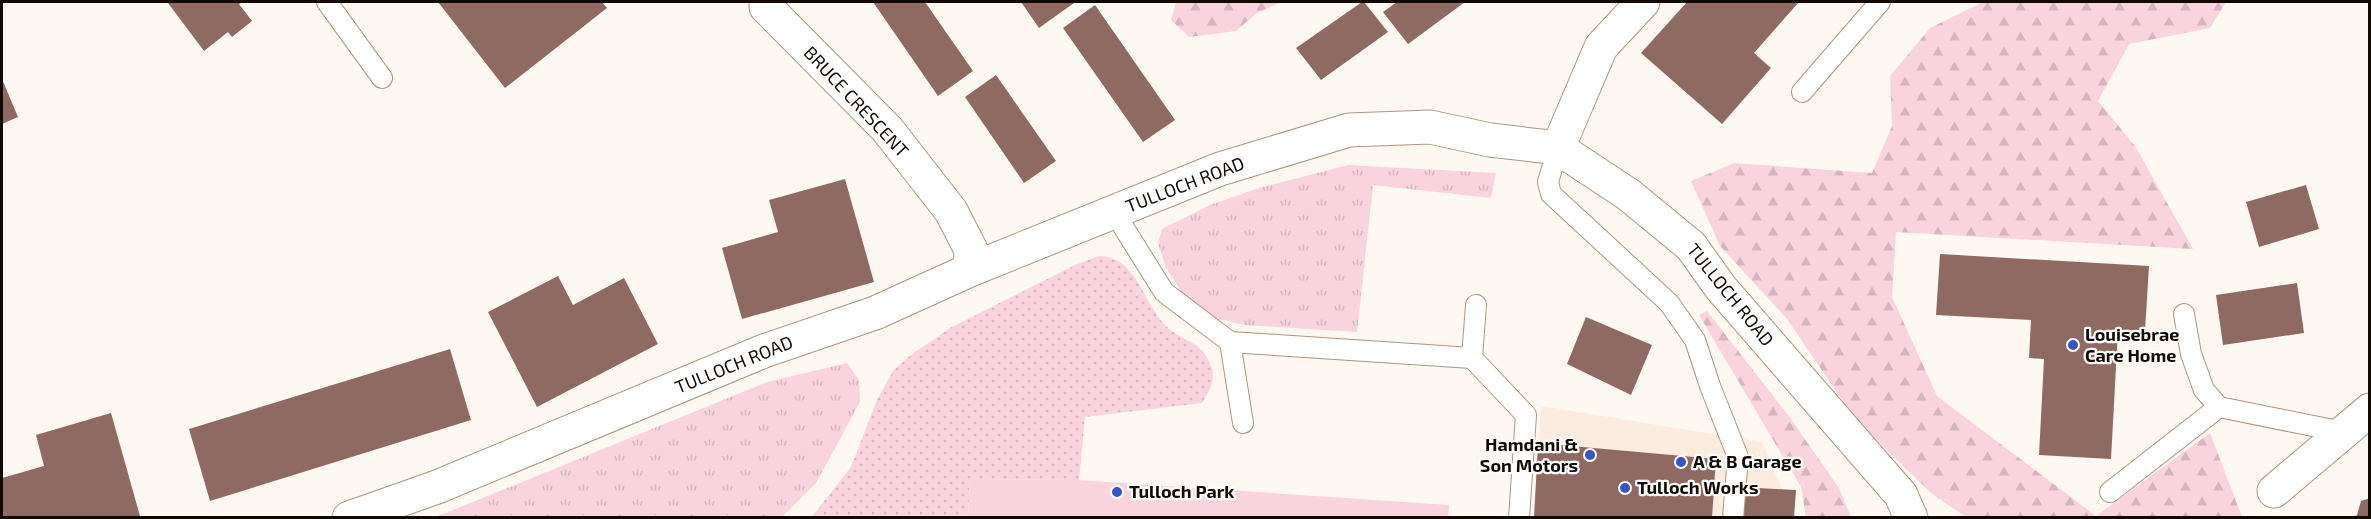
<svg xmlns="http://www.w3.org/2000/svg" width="2371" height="519" font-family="'Exo 2',sans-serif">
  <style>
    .built { fill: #fcece0 }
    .grass { fill: url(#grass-tufts) }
    .forest { fill: url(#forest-firs) }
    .park { fill: url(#park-dots) }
    .garden { fill: #f9d4df }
    .building { fill: #8f6a63 }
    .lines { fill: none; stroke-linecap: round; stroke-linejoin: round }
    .lane-casing { stroke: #b2947d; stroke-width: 22 }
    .street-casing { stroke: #b2947d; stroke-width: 35 }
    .lane { stroke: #fff; stroke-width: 20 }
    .street { stroke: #fff; stroke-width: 33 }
    .poi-dot { fill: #3356c7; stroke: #fff; stroke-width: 2 }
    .labels { text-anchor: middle; stroke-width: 4.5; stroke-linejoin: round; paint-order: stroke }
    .street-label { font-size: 18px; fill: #130903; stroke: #fff }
    .poi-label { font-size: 18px; font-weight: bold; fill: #130903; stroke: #fff; text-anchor: start }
  </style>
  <defs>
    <pattern id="grass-tufts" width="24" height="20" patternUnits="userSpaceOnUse" patternTransform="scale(1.5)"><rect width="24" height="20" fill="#f9d4df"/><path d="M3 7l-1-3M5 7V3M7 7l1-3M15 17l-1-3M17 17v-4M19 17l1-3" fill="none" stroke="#d5b5be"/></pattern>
    <pattern id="forest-firs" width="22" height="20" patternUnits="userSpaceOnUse" patternTransform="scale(1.5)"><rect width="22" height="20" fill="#f9d4df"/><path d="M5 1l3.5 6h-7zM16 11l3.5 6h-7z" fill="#d5b5be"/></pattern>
    <pattern id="park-dots" width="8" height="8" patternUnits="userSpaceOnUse" patternTransform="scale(1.5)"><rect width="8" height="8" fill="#f9d4df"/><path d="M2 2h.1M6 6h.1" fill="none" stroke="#d5b5be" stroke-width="1.8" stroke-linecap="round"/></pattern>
  </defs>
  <rect width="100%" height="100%" fill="#fef8f3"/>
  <path class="built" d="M1541 406 1762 442 1794 517 1534 518Z"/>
  <path class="grass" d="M1348 165 1496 173 1491 198 1373 185 1357 332 1245 325 1211 317 1184 296 1166 268 1158 243 1162 229 1210 205 1259 188Z
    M847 363 859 380 860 402 816 483 782 517H436L767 382Z"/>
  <path class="forest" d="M1176 2H1281L1257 13 1236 31 1189 37 1171 20Z
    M1983 2H2226L2210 28 2129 44 2098 101 2135 146 2193 249 1896 232 1892 297 1937 396 2096 516 2210 433 2242 517H1966L1931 493 1855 419 1787 319 1720 246 1691 181 1734 163 1872 173 1892 126 1890 76 1930 28Z
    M1707 311 1788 415 1839 488 1851 517H1806L1801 487 1699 315Z"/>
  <path class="park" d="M1099 256C1136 256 1144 304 1166 326 1181 342 1203 339 1212 369 1215 382 1209 392 1202 403L1085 417 1079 480 970 479 968 517 811 518 851 467 877 400 893 371 911 355 950 328 1075 265Z"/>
  <path class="garden" d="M970 479 1079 480 1449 505 1448 517H968Z"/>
  <path class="building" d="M170 2H243L239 4 252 21 232 37 228 32 204 51 168 3Z
    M438 2H602L607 8 505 88Z
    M873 2H925L973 71 938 96Z
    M1021 2H1073L1074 3 1039 28Z
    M1362 2H1364L1388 32 1321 80 1296 48Z
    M1397 2H1465L1408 44 1383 12Z
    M1687 2H1799L1754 53 1771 68 1722 124 1641 53Z
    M1095 5 1175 120 1143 142 1063 28Z
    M996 75 1056 161 1024 183 965 97Z
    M2 79 18 117 2 124Z
    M845 179 874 282 742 319 722 248 778 232 769 200Z
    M2306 185 2319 229 2259 247 2246 202Z
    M1940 254 2149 266 2145 331 2118 330 2111 459 2039 455 2044 359 2029 358 2031 320 1936 315Z
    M558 276 573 305 624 278 658 344 537 407 488 312Z
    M2297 283 2304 333 2223 345 2216 295Z
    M1586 317 1652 345 1631 395 1567 364Z
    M450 349 471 420 210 501 189 429Z
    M111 413 140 516 2 518V478L44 466 36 435Z
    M1538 443 1716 459 1712 518H1534Z
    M1740 487 1796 490 1794 518H1737Z
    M2370 498V518H2352L2357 515 2361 501Z"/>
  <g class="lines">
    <defs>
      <path id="lane" d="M327 2 382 78
        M1802 92 1880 2
        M1558 148 1548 182 1551 194 1669 303 1695 340 1710 386 1738 457 1733 518
        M1114 212 1164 292 1230 342 1472 358 1526 415 1519 518
        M2184 314 2191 354 2204 390 2219 407 2343 432
        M1230 342 1243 423
        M1472 358 1476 305
        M2110 492 2219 407"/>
      <path id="street" d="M766 2V7L887 129 951 211 971 250 970 270
        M1558 148 1601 47 1643 2
        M2274 491 2370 410
        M349 518 437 487 764 351 875 313 970 270 1220 169 1349 130 1430 127 1490 140 1558 148 1629 195 1691 246 1721 288 1901 495 1911 518"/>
    </defs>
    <use href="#lane" class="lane-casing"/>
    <use href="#street" class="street-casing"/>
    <use href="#lane" class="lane"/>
    <use href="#street" class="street"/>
  </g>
  <g class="poi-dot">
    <circle cx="2073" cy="345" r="6"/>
    <circle cx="1590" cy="455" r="6"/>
    <circle cx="1681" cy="462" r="6"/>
    <circle cx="1625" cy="488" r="6"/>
    <circle cx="1117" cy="492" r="6"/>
  </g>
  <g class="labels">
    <g class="street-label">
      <text transform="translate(856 102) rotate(47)" y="6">BRUCE CRESCENT</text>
      <text transform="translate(1185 185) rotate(-21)" y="6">TULLOCH ROAD</text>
      <text transform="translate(1730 295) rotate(51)" y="6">TULLOCH ROAD</text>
      <text transform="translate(734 365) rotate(-22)" y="6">TULLOCH ROAD</text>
    </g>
    <g class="poi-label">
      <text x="2085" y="341">Louisebrae<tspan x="2085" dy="21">Care Home</tspan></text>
      <text x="1578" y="451" text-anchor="end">Hamdani &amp;<tspan x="1578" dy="21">Son Motors</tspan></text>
      <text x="1693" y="468">A &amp; B Garage</text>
      <text x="1637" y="494">Tulloch Works</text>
      <text x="1129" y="498">Tulloch Park</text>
    </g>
  </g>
  <rect width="2371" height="519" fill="none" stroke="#130903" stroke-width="6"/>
</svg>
